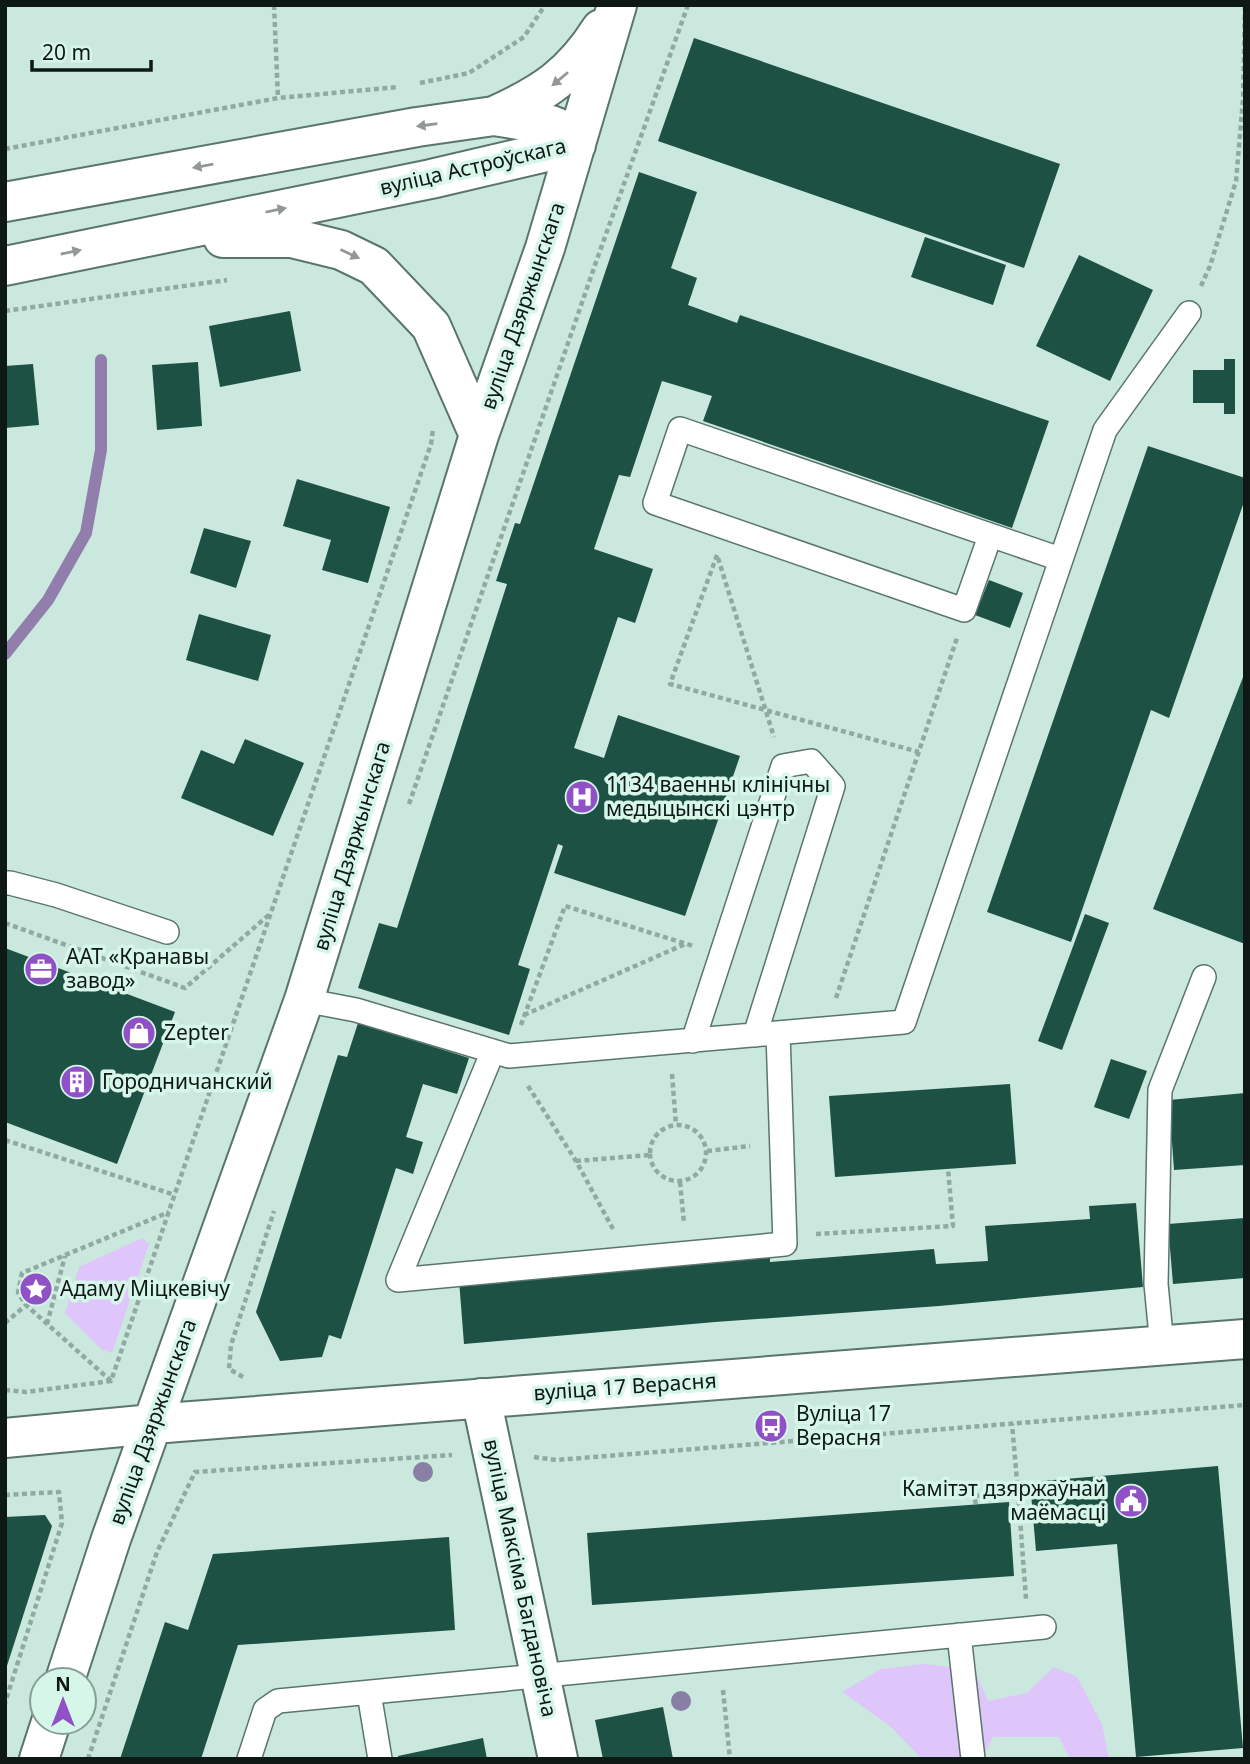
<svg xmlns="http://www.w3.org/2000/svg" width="1250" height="1764" font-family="'Noto Sans',sans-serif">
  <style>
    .green { fill: #dfc6fa }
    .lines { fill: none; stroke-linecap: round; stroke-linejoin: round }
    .stream { stroke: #927eac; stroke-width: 12 }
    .building { fill: #1d5143 }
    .lane-casing { stroke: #5a756c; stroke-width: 26 }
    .street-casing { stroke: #5a756c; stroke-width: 42 }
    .secondary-casing { stroke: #5a756c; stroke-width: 42 }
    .path { stroke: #91aaa1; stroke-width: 4.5; stroke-dasharray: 5 3.5; stroke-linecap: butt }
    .lane { stroke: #fff; stroke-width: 23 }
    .street { stroke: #fff; stroke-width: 38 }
    .secondary { stroke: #fff; stroke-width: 38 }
    .tree { fill: #897fa5 }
    .oneway { fill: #939896 }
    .labels { text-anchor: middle; stroke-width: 7; stroke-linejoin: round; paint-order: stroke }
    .street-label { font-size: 21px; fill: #0e1915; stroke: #d7f6ea }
    .poi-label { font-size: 21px; fill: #0e1915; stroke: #d7f6ea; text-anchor: start }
  </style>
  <rect width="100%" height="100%" fill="#cae8dd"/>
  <path class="green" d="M142 1238 149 1244 112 1353 102 1350 65 1313 79 1267Z
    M923 1664 974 1669 988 1701 1027 1693 1054 1667 1077 1677 1102 1724 1109 1759H1070L1059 1737H993L982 1759H922L890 1726 842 1692 881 1669Z"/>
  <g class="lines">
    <path class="stream" d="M5 654 48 600 86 533 101 450V360"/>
  </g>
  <path class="building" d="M694 38 1060 164 1024 268 658 141Z
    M639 172 697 192 671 268 697 278 688 305 737 323 740 315 1049 421 1012 528 703 421 712 396 662 381 630 477 619 475 594 549 653 569 635 623 618 617 574 748 604 758 618 715 740 756 685 916 554 873 563 846 558 844 518 965 530 969 509 1035 358 988 379 923 397 928 507 584 496 581 515 523 520 524Z
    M925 237 1006 265 993 305 911 277Z
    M1079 255 1153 290 1110 381 1036 346Z
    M290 311 301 371 220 387 209 326Z
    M1224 359H1235V414H1224V403H1193V370H1224Z
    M198 362 202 426 157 430 152 365Z
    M33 364 39 425 5 428V366Z
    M1148 446 1245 478V499L1169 718 1151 710 1071 942 987 912Z
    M297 479 390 507 368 583 322 570 331 540 283 526Z
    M204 528 251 541 236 588 190 573Z
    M989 580 1023 593 1010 628 975 615Z
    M199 614 271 635 258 681 186 660Z
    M1245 672V944L1153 909Z
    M245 739 304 763 273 836 181 798 201 750 234 764Z
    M1085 914 1109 923 1062 1050 1038 1041Z
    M5 948 175 1012 117 1164 5 1122Z
    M358 1023 469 1058 457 1094 423 1084 406 1137 423 1142 413 1174 396 1168 341 1339 329 1335 322 1357 280 1361 256 1312 338 1055 347 1057Z
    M1111 1059 1147 1071 1129 1119 1094 1107Z
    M1010 1084 1016 1164 835 1177 829 1096Z
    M1245 1093V1165L1174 1170 1169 1100Z
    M1136 1203 1143 1287 939 1306 715 1322 464 1344 459 1280 770 1254V1262L934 1249 936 1264 988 1261 985 1226 1090 1219 1089 1206Z
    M1245 1218V1278L1173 1284 1168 1224Z
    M1218 1466 1243 1748 1136 1757 1117 1544 1036 1551 1030 1482Z
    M1009 1502 1014 1576 592 1605 587 1533Z
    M45 1515 52 1526 5 1672V1517Z
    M449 1537 455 1630 238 1645 201 1759H120L165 1622 188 1630 213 1554Z
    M663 1707 673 1759H603L595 1720Z
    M483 1738 487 1759H399L398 1756Z"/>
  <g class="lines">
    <defs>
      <path id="lane" d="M990 536 964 610 655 503 680 429 1060 559
        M5 883H10L56 895 167 932
        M304 1000 356 1010 509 1056 904 1022 1105 430 1189 313
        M693 1041 783 766 811 761 833 786 755 1035
        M493 1051 398 1280 785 1244 778 1033
        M1162 1346 1156 1284 1160 1090 1204 977
        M959 1635 973 1759
        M369 1693 380 1759
        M249 1759 265 1710 278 1701 1044 1627"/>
      <path id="street" d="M481 1398 558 1759"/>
      <path id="secondary" d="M494 116C543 94 572 75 601 29
        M5 202 417 127 494 116 551 125 563 130 576 145
        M223 238H292L341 250 374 266 431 326 479 435
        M5 266 431 179 576 145
        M5 1438 153 1424 1245 1339
        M65 1680 111 1539 304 1000 479 435 545 248 617 5
        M39 1759 51 1722"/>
    </defs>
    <use href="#lane" class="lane-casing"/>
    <use href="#street" class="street-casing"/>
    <use href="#secondary" class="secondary-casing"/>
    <path class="path" d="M274 5 278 98
      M420 83 469 73 524 37 545 5
      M5 149 278 98 398 87
      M1201 286 1210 266 1236 181 1243 100 1245 5
      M5 311 227 280
      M717 555 670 684 919 752
      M718 558 774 737
      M409 804 596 262 688 5
      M5 923 185 988 271 913
      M836 998 957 638
      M524 1015 685 944
      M521 1025 565 906 693 946
      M672 1074 676 1125
      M528 1086 576 1161 613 1229
      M650 1153a28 28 0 1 1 56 0a28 28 0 1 1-56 0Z
      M5 1140 175 1195
      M707 1151 750 1146
      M576 1161 649 1155
      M680 1182 684 1223
      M816 1234 953 1226 948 1169
      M5 1323 26 1305
      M47 1324 65 1256
      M243 1377 229 1369 231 1345 274 1211
      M111 1381 26 1305 18 1293 22 1273 169 1212
      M5 1390 26 1392 111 1381 431 444 433 429
      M534 1457 556 1460 1245 1405
      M1018 1492 1026 1599
      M5 1495 59 1492 62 1523 5 1703
      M976 1504 974 1496 1018 1492 1012 1424
      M723 1690 730 1759
      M88 1759 157 1552 195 1472 452 1455"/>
    <use href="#lane" class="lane"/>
    <use href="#street" class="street"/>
    <use href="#secondary" class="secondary"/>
  </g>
  <g class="tree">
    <circle cx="423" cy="1472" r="10"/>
    <circle cx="681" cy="1701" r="10"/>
  </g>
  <defs><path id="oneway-solid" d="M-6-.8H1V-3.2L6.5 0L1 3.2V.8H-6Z" transform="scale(1.75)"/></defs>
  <g class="oneway">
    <use href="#oneway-solid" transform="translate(560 79) rotate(140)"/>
    <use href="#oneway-solid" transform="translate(427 125) rotate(172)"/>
    <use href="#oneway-solid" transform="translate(203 166) rotate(170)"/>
    <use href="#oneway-solid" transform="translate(276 210) rotate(-11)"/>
    <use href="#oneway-solid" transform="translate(71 252) rotate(-12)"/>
    <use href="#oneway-solid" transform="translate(350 254) rotate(25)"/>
  </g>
  <defs>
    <symbol id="hospital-disc" viewBox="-11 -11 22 22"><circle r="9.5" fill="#9050c6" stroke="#d7f6ea"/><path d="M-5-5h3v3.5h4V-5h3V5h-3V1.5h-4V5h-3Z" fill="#fff"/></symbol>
    <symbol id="office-disc" viewBox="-11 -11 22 22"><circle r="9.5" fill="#9050c6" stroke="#d7f6ea"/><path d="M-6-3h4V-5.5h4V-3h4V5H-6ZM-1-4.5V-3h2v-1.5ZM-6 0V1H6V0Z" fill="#fff"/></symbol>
    <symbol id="shop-disc" viewBox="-11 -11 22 22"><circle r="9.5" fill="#9050c6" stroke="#d7f6ea"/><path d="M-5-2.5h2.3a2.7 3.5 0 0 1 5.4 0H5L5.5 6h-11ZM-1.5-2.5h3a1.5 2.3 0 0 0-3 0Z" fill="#fff"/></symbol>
    <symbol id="building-disc" viewBox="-11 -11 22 22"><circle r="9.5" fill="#9050c6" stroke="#d7f6ea"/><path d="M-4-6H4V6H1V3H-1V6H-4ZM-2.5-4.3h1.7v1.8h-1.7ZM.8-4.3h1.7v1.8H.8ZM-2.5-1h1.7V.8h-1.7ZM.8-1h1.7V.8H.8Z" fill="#fff"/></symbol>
    <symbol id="sight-disc" viewBox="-11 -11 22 22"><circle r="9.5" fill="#9050c6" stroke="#d7f6ea"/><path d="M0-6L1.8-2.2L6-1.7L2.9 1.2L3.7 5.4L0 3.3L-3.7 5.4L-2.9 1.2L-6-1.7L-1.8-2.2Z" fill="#fff"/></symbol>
    <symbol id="bus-disc" viewBox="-11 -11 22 22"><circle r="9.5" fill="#9050c6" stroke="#d7f6ea"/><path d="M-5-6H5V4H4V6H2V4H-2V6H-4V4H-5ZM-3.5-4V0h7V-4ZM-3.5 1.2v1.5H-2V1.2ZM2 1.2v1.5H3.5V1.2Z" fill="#fff"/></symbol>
    <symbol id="civic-disc" viewBox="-11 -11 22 22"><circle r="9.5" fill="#9050c6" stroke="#d7f6ea"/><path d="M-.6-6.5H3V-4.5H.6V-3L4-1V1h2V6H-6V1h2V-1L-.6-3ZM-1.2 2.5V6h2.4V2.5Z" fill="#fff"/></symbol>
  </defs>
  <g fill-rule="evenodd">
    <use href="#hospital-disc" x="563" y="778" width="38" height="38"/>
    <use href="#office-disc" x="22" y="950" width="38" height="38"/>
    <use href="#shop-disc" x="120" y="1014" width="38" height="38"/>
    <use href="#building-disc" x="58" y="1063" width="38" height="38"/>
    <use href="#sight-disc" x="17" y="1270" width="38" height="38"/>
    <use href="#bus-disc" x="752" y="1407" width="38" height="38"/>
    <use href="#civic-disc" x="1112" y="1482" width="38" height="38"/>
  </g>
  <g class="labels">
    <g class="street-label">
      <text transform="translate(473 167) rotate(-13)" y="7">вуліца Астроўскага</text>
      <text transform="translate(523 306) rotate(-71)" y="7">вуліца Дзяржынскага</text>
      <text transform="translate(352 846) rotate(-73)" y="7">вуліца Дзяржынскага</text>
      <text transform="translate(625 1387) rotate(-4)" y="7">вуліца 17 Верасня</text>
      <text transform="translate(153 1422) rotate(-70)" y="7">вуліца Дзяржынскага</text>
      <text transform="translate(520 1578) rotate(78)" y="7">вуліца Максіма Багдановіча</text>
    </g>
    <g class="poi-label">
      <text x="606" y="792">1134 ваенны клінічны<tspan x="606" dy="24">медыцынскі цэнтр</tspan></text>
      <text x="66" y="964">ААТ «Кранавы<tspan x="66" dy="24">завод»</tspan></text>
      <text x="164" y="1040">Zepter</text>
      <text x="102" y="1089">Городничанский</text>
      <text x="60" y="1296">Адаму Міцкевічу</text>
      <text x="796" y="1421">Вуліца 17<tspan x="796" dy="24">Верасня</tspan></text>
      <text x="1106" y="1496" text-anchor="end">Камітэт дзяржаўнай<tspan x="1106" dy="24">маёмасці</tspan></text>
    </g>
  </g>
  <rect width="1250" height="1764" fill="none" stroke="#0e1915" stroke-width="14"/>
  <g transform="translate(63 1701)"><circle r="33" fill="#d7f6ea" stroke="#879e95" stroke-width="2"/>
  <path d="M0-5L12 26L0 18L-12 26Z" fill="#9050c6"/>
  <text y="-10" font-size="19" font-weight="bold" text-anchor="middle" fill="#0e1915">N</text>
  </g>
  <path d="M32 60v10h119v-10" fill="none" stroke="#0e1915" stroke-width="3.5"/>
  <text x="42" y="60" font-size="21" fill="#0e1915" stroke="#d7f6ea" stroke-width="5" paint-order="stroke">20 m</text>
</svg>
